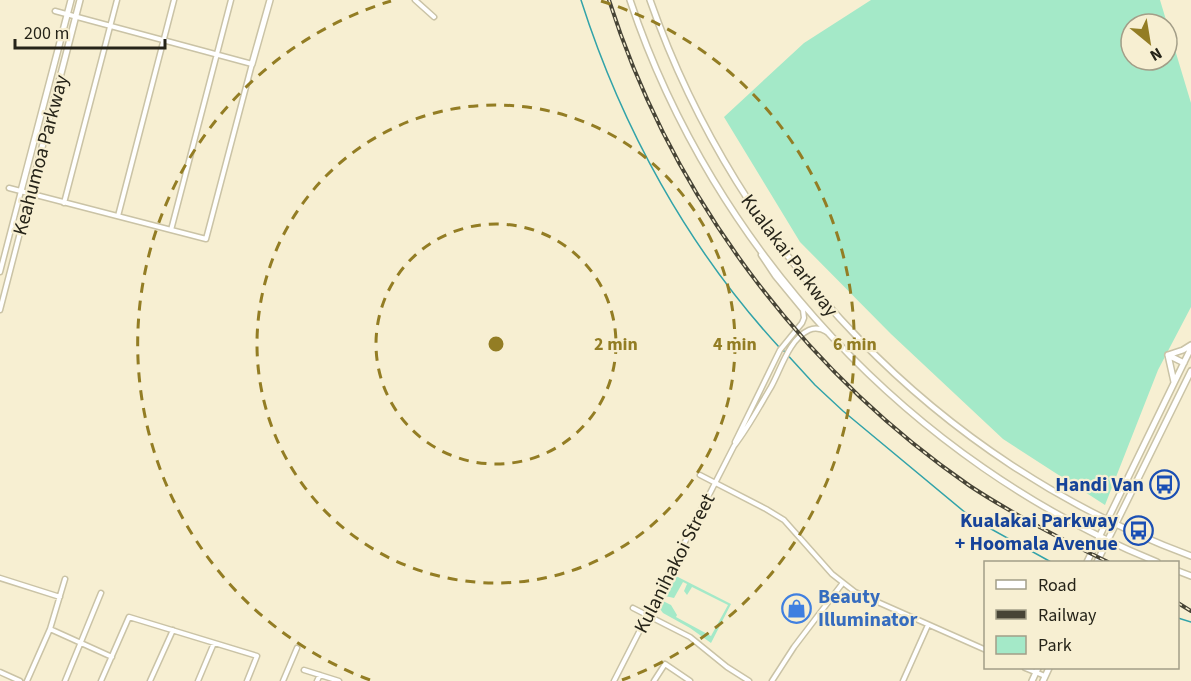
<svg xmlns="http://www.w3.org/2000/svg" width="1191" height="681" font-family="'Source Sans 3',sans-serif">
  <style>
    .green { fill: #a4e9c8; fill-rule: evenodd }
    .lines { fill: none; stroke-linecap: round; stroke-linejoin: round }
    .stream { stroke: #32a3a9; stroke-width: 1.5 }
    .street-casing { stroke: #cac3a6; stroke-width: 7 }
    .secondary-casing { stroke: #cac3a6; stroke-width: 8 }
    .street { stroke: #fff; stroke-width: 4 }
    .secondary { stroke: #fff; stroke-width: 5 }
    .rail-casing { stroke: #474436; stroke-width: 4 }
    .rail { stroke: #f7efd2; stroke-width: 1.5; stroke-dasharray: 4.5; stroke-linecap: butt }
    .ring { fill: none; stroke: #937d24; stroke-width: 3; stroke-dasharray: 10 8 }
    .labels { text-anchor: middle; stroke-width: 4.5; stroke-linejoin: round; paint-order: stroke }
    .street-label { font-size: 20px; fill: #262419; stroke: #f7efd2 }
    .transit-label { font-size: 20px; font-weight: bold; fill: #164399; stroke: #f7efd2; text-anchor: end }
    .shop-label { font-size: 20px; font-weight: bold; fill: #366cbe; stroke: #f7efd2; text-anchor: start }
    .centre { fill: #937d24; stroke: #f7efd2; stroke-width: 3 }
    .ring-label { font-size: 18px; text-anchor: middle; font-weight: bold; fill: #937d24; stroke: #f7efd2; stroke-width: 4.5; stroke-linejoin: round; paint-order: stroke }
  </style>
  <rect width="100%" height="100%" fill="#f7efd2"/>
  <path class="green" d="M871 0H1160L1191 103V307L1158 370 1105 505 1003 439 891 334 800 242 724 117 804 43ZM1131 24H1167V60H1131Z
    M676 576 731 604 711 643 690 628 663 613 660 609 663 601 671 605 677 615 676 617 711 636 728 605 692 587 687 595 684 591 687 584 683 582 674 598 665 596Z"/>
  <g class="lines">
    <path class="stream" d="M581 0C622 128 688 248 779 347
      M783 350 815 385 843 411 973 519 1051 562
      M1178 618 1191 622"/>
    <defs>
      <path id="street" d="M415 0 434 17
        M9 188 206 239 252 64 55 11
        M64 203 117 0
        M118 216 174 0
        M171 230 231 0
        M0 272 21 191
        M0 310 30 194
        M735 442 780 350 802 323 804 318 803 310 775 276 761 255
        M700 475 766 509 784 520 832 574 855 592 986 650
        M0 578 60 597
        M633 608 690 637 727 667 749 681
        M50 629 112 657
        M1025 668 1045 676
        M304 670 339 681
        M0 672 20 681
        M27 681 50 629 65 579
        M65 681 101 593
        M101 681 129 617 257 656 247 681
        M150 681 173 630
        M198 681 214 643
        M283 681 297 648
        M317 681 320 675
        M614 681 734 446C748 428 759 407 771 387 781 369 789 339 809 330 816 327 822 329 827 332
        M654 681 665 664 690 681
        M772 681 794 647 842 584
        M903 681 928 625"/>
      <path id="secondary" d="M630 0C713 250 912 463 1157 562
        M650 0C739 255 937 462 1191 556
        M252 64 270 0
        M21 191 71 0
        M30 194 80 0
        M1168 355 1174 382
        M1168 355 1183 350 1191 345
        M1168 355 1184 363
        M1087 562 1191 348
        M1097 562 1191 371
        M1178 571 1191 576
        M1032 681 1038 668
        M1043 681 1049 668"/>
    </defs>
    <use href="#street" class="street-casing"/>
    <use href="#secondary" class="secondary-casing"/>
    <use href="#street" class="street"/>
    <use href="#secondary" class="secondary"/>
    <defs>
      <path id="rail" d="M609 0C671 195 802 370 970 486 1014 515 1061 539 1108 562
        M1178 603 1191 611"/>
    </defs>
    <use href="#rail" class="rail-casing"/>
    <use href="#rail" class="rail"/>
  </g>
  <g class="ring">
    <circle cx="496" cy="344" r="120"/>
    <circle cx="496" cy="344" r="239"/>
    <path d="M370 680A359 359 0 0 1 391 1M601 1A359 359 0 0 1 622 680"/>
  </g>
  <defs>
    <symbol id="bus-ring" viewBox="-11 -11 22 22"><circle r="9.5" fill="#f7efd2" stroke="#1a4fb4" stroke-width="1.5"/><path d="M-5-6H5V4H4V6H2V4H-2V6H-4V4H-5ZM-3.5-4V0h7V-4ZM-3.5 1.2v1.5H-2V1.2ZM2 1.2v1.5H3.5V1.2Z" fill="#1a4fb4"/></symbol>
    <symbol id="shop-ring" viewBox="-11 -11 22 22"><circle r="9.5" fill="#f7efd2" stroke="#3f7fe0" stroke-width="1.5"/><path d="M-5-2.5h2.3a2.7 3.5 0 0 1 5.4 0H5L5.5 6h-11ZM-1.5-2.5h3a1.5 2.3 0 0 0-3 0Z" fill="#3f7fe0"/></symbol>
  </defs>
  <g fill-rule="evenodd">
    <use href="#bus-ring" x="1148" y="468" width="33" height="33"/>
    <use href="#bus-ring" x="1122" y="514" width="33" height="33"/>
    <use href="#shop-ring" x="780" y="592" width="33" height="33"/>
  </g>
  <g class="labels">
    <g class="street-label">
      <text transform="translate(40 155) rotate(-75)" y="7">Keahumoa Parkway</text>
      <text transform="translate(790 255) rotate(53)" y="7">Kualakai Parkway</text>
      <text transform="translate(674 563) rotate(-63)" y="7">Kulanihakoi Street</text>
    </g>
    <g class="transit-label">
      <text x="1144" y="491">Handi Van</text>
      <text x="1118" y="527">Kualakai Parkway<tspan x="1118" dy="23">+ Hoomala Avenue</tspan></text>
    </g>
    <g class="shop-label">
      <text x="818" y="603">Beauty<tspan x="818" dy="23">Illuminator</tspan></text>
    </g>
  </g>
  <circle cx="496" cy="344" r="9" class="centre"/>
  <g class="ring-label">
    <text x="616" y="350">2 min</text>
    <text x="735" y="350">4 min</text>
    <text x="855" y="350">6 min</text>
  </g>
  <rect x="984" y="561" width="195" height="108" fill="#f7efd2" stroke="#a39e88" stroke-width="1.5"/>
  <rect x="996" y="580" width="30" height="9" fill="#ffffff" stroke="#a39e88" stroke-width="1.5"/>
  <text x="1038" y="591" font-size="18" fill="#262419">Road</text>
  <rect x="996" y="610" width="30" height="9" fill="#474436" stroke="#a39e88" stroke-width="1.5"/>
  <text x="1038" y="621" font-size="18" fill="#262419">Railway</text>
  <rect x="996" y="636" width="30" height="18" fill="#a4e9c8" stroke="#a39e88" stroke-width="1.5"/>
  <text x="1038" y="651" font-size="18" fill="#262419">Park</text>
  <g transform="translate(1149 42) rotate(150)"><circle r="28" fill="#f7efd2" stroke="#a39e88" stroke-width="1.5"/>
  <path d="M0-4.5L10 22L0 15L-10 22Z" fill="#937d24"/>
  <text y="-9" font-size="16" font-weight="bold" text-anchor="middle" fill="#262419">N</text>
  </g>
  <path d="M15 39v9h150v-9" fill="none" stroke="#262419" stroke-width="3"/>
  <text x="24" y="39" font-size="18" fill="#262419" stroke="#f7efd2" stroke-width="4.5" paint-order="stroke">200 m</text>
</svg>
